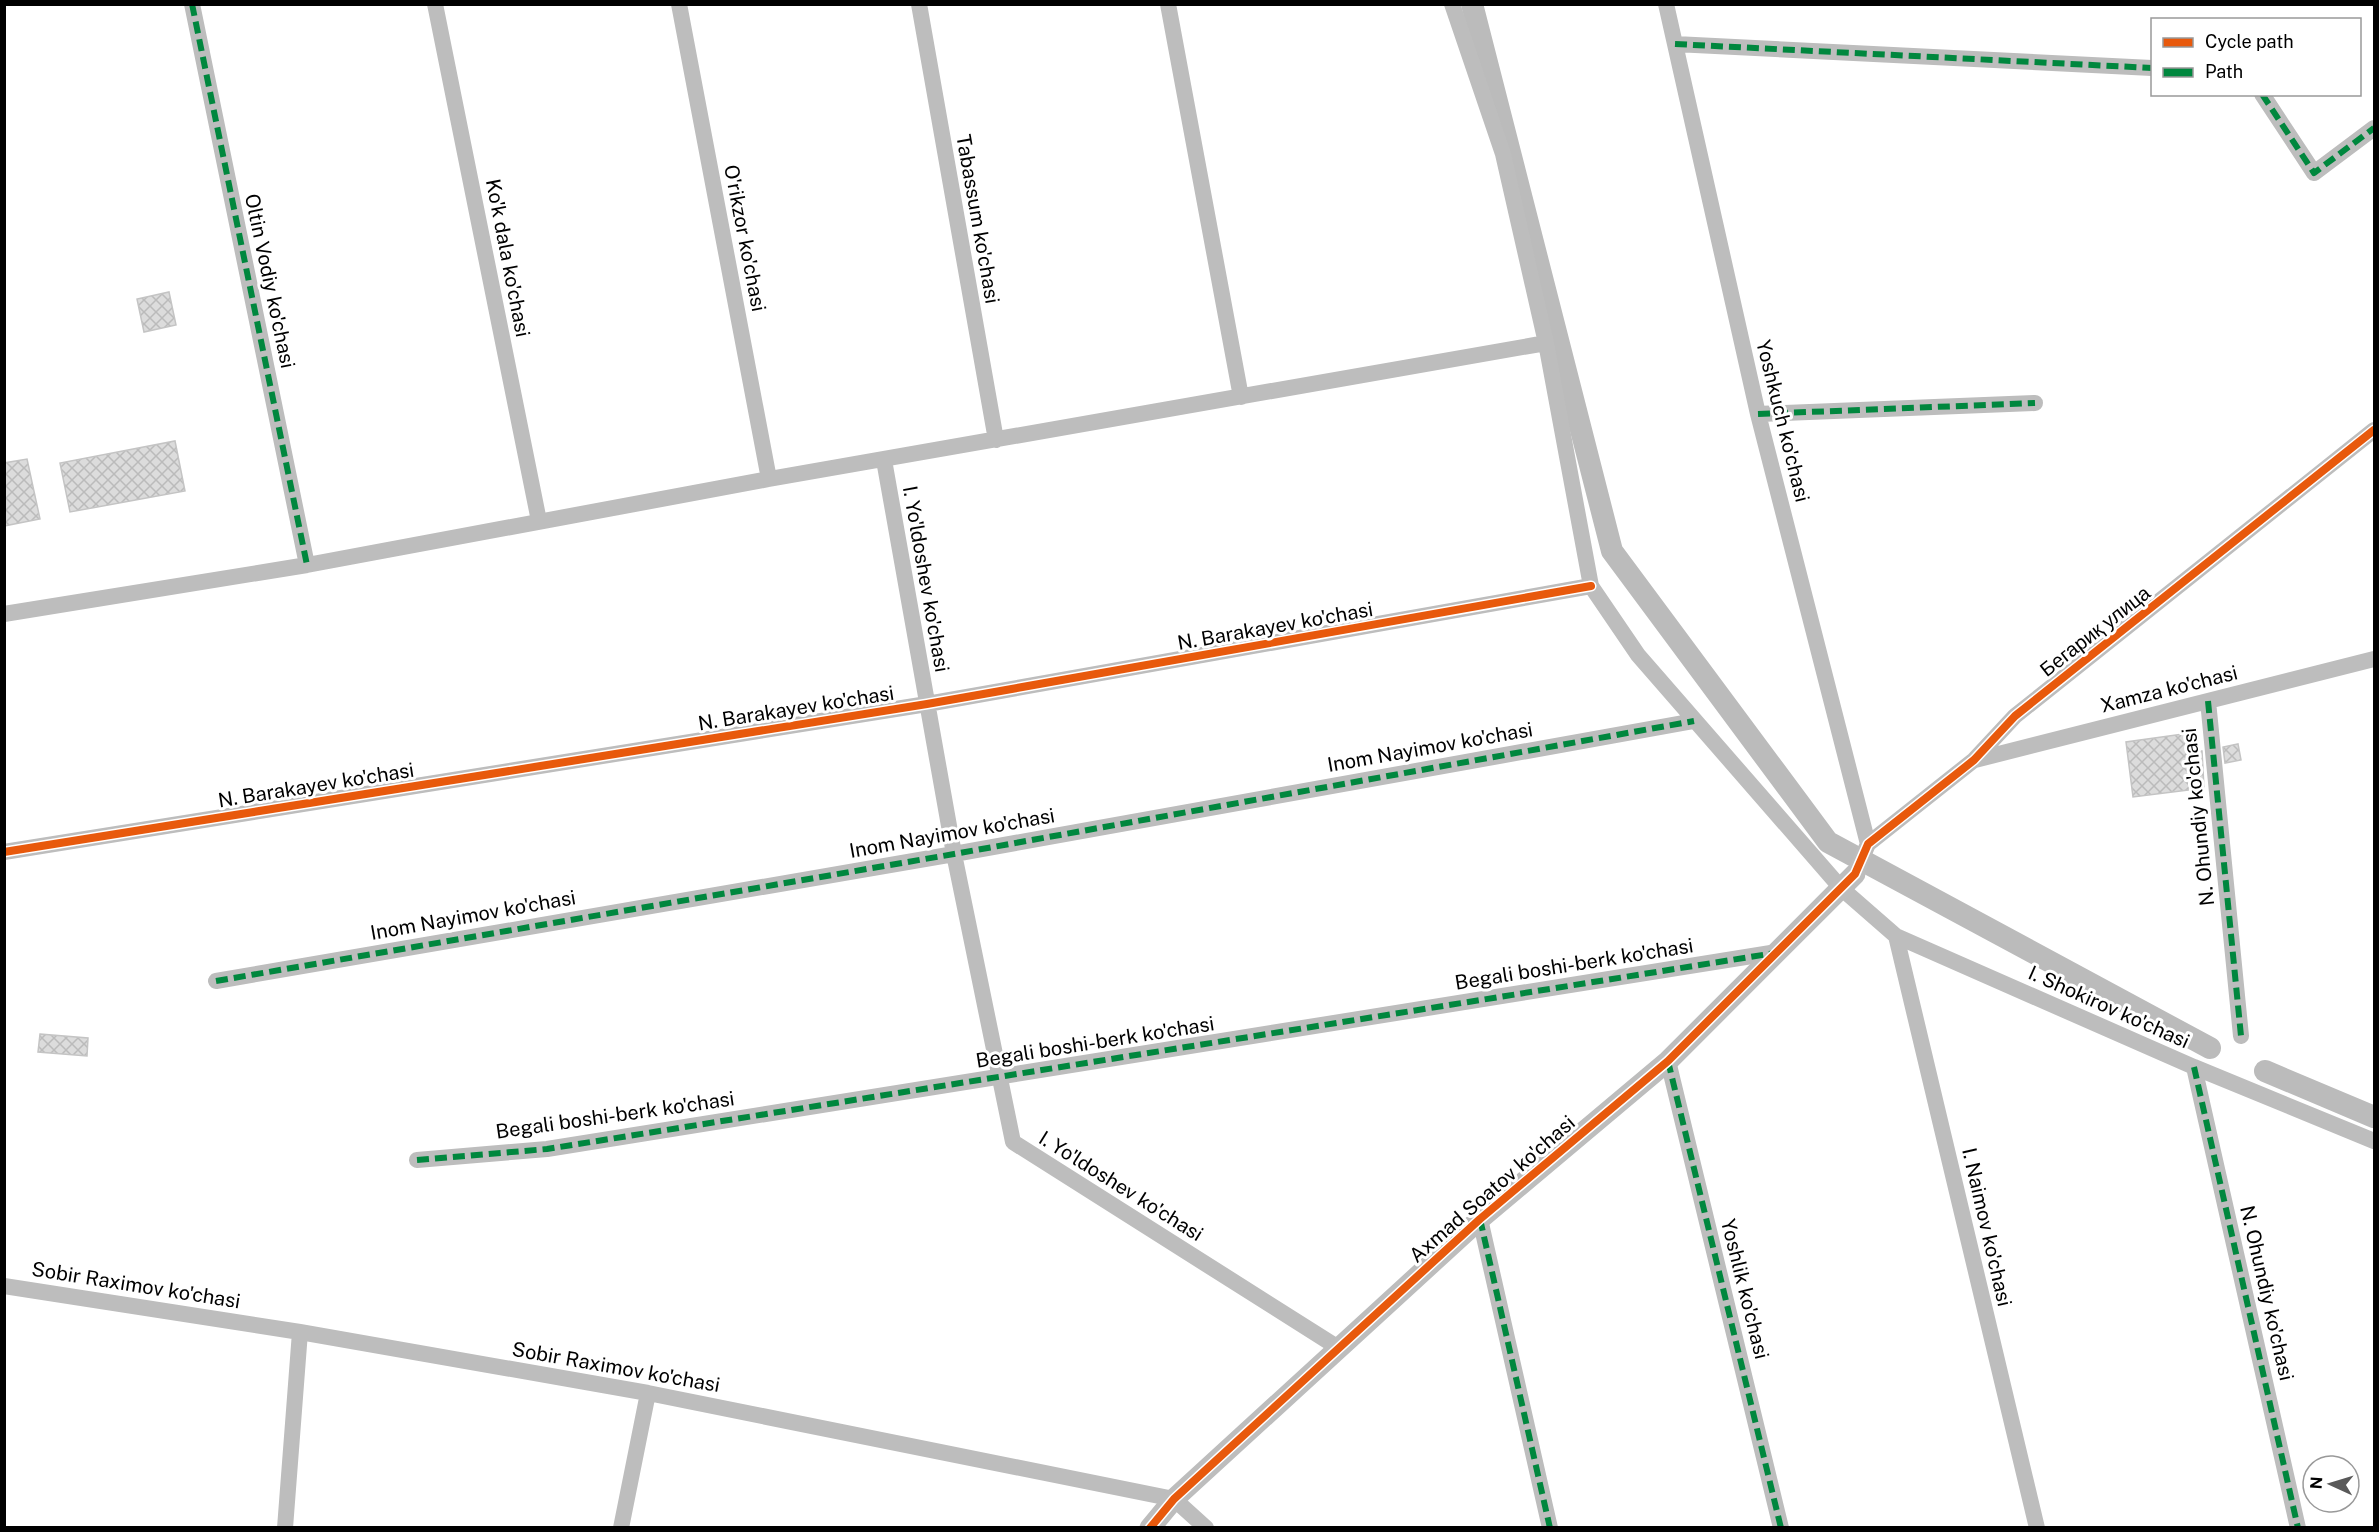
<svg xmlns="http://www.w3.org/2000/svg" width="2379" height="1532" font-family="'Public Sans',sans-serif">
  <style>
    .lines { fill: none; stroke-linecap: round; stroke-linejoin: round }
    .canal { stroke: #bbb; stroke-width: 22 }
    .building { fill: url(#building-cross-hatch); stroke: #c4c4c4; stroke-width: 1.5 }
    .minor { stroke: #bdbdbd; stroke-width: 16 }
    .tertiary { stroke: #bdbdbd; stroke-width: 21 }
    .quiet { stroke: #00873e; stroke-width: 6; stroke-dasharray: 12 6; stroke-linecap: butt }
    .cycleway-casing { stroke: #fff; stroke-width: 11 }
    .cycleway { stroke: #e8590c; stroke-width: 8 }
    .labels { text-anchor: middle; stroke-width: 6; stroke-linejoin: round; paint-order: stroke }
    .street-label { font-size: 20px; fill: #000; stroke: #fff }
  </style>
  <defs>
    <pattern id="building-cross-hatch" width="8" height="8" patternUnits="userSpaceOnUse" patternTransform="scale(1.5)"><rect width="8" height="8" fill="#dcdcdc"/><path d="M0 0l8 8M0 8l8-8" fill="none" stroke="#bbb"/></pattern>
  </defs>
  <rect width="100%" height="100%" fill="#fff"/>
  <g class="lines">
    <path class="canal" d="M1472 4 1612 551 1828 842 2210 1048
      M2265 1071 2374 1117"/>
  </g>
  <path class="building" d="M169 292 176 325 144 332 137 299Z
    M175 441 185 491 70 512 60 463Z
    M27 459 40 519 4 526V463Z
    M2197 732 2199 751H2202L2204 788 2133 797 2126 742Z
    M2238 744 2241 760 2225 763 2223 747Z
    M40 1034 88 1038 87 1056 38 1052Z"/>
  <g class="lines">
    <path class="minor" d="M192 4 307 565
      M435 4 539 521
      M679 4 769 479
      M919 4 996 440
      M1168 4 1241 397
      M1452 4 1503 154 1546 343 1591 586 1638 655 1841 888 1896 936 2194 1067 2374 1141
      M1666 4 1758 414 1868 844
      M1675 44 2152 68
      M2262 94 2314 173 2374 128
      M1758 414 2035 403
      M884 460 954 854 1013 1142 1337 1347
      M4 614 307 565 769 479 1546 343
      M2208 701 2241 1036
      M1975 760 2374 659
      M4 852 927 704 1591 586
      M1855 874 1868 844 1974 760 2015 716 2374 430
      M1896 936 2037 1528
      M216 981 954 854 1694 721
      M1668 1061 1781 1528
      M2194 1067 2298 1528
      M417 1160 547 1149 1777 952
      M1480 1219 1550 1528
      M4 1286 300 1332 648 1393 1174 1499 1206 1528
      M285 1528 300 1332
      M621 1528 648 1393"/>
    <path class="tertiary" d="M1150 1528 1174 1499 1480 1219 1668 1061 1855 874"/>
    <path class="quiet" d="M192 4 307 565
      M1675 44 2152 68
      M2262 94 2314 173 2374 128
      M1758 414 2035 403
      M2208 701 2241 1036
      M216 981 954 854 1694 721
      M1668 1061 1781 1528
      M2194 1067 2298 1528
      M417 1160 547 1149 1775 953
      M1480 1219 1550 1528"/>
    <defs>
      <path id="cycleway" d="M4 852 927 704 1591 586
        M1150 1528 1174 1499 1480 1219 1668 1061 1855 874 1868 844 1974 760 2015 716 2374 430"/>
    </defs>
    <use href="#cycleway" class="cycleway-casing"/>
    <use href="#cycleway" class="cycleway"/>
  </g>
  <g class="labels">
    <g class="street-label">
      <text transform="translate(978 219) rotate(80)" y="7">Tabassum ko'chasi</text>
      <text transform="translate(745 238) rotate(79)" y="7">O'rikzor ko'chasi</text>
      <text transform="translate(508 258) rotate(79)" y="7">Ko'k dala ko'chasi</text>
      <text transform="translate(270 281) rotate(78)" y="7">Oltin Vodiy ko'chasi</text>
      <text transform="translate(1783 421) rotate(76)" y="7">Yoshkuch ko'chasi</text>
      <text transform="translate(926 579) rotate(80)" y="7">I. Yo'ldoshev ko'chasi</text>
      <text transform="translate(1275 626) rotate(-10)" y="7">N. Barakayev ko'chasi</text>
      <text transform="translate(2095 631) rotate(-38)" y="7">Бегариқ улица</text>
      <text transform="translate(2169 689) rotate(-14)" y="7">Xamza ko'chasi</text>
      <text transform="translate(796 708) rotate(-9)" y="7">N. Barakayev ko'chasi</text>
      <text transform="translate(1430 747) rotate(-10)" y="7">Inom Nayimov ko'chasi</text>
      <text transform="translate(316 785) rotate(-9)" y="7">N. Barakayev ko'chasi</text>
      <text transform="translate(2198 817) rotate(-96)" y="7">N. Ohundiy ko'chasi</text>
      <text transform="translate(952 833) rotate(-10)" y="7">Inom Nayimov ko'chasi</text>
      <text transform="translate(473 915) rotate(-10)" y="7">Inom Nayimov ko'chasi</text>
      <text transform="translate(1574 964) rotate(-9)" y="7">Begali boshi-berk ko'chasi</text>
      <text transform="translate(2109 1007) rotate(24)" y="7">I. Shokirov ko'chasi</text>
      <text transform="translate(1095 1042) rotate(-9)" y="7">Begali boshi-berk ko'chasi</text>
      <text transform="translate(615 1115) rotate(-8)" y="7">Begali boshi-berk ko'chasi</text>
      <text transform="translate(1121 1186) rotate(32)" y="7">I. Yo'ldoshev ko'chasi</text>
      <text transform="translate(1492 1189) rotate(-41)" y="7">Axmad Soatov ko'chasi</text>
      <text transform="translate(1987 1227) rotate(77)" y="7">I. Naimov ko'chasi</text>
      <text transform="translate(136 1285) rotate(9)" y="7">Sobir Raximov ko'chasi</text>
      <text transform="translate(1745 1289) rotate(76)" y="7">Yoshlik ko'chasi</text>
      <text transform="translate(2267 1293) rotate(77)" y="7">N. Ohundiy ko'chasi</text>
      <text transform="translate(616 1367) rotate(10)" y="7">Sobir Raximov ko'chasi</text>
    </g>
  </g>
  <rect width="2379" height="1532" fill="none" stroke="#000000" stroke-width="12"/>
  <rect x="2151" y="18" width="210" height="78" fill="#ffffff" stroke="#999999" stroke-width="1.5"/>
  <rect x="2163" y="38" width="30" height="9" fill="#e8590c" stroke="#999999" stroke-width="1.5"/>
  <text x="2205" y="48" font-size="18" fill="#000000">Cycle path</text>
  <rect x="2163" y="68" width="30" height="9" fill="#00873e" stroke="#999999" stroke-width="1.5"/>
  <text x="2205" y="78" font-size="18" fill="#000000">Path</text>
  <g transform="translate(2331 1484) rotate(274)"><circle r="28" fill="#ffffff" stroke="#999999" stroke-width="1.5"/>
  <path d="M0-4.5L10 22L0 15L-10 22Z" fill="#595959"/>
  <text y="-9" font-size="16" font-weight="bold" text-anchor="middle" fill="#000000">N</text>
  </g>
</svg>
